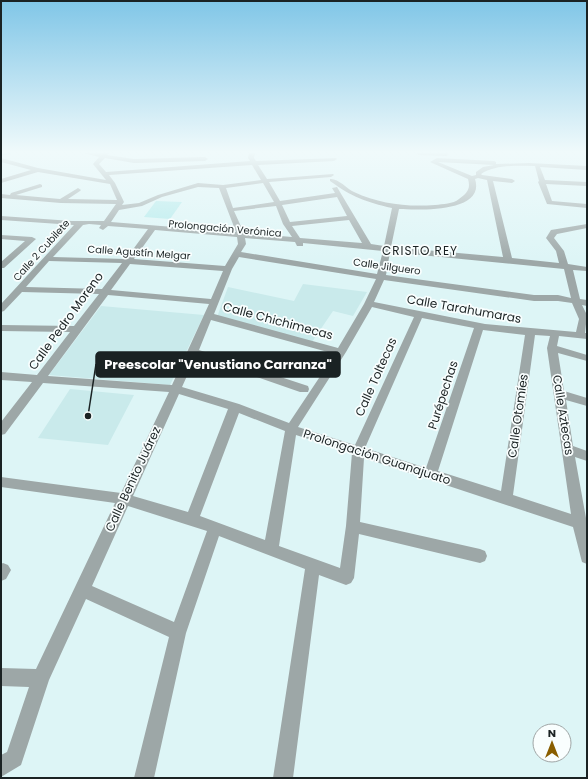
<svg xmlns="http://www.w3.org/2000/svg" width="588" height="779" font-family="Poppins,sans-serif">
  <style>
    .built { fill: #c9eaeb }
    .green { fill: #b2eaeb }
    .lines { fill: none; stroke-linecap: round; stroke-linejoin: round }
    .stream { stroke: #84e2e5; stroke-width: 1.5 }
    .minor { fill: #9da7a7; fill-rule: evenodd }
    .labels { text-anchor: middle; stroke-width: 3.5; stroke-linejoin: round; paint-order: stroke }
    .far-street-label { font-size: 10px; fill: #1a2223; stroke: #f9fefe }
    .far-quarter-label { font-size: 12px; letter-spacing: 1px; fill: #1a2223; stroke: #f9fefe }
    .street-label { font-size: 12px; fill: #1a2223; stroke: #f9fefe }
    .leader { fill: none; stroke: #1a2223; stroke-width: 1.5 }
    .callout-dot { fill: #1a2223; stroke: #f9fefe; stroke-width: 1.5 }
    .callout { fill: #1a2223; stroke: #1a2223; stroke-width: 1.5 }
    .callout-label { font-size: 13px; text-anchor: middle; font-weight: bold; fill: #fff }
  </style>
  <rect width="100%" height="100%" fill="#ddf5f6"/>
  <path class="built" d="M303 284 367 292 353 316 333 311 312 342 217 317 228 287 294 301Z
    M101 306 204 315 170 385 49 375Z
    M70 389 134 395 108 445 38 438Z"/>
  <path class="green" d="M156 201 182 202 170 219 144 217Z"/>
  <g class="lines">
    <path class="stream" d="M1 155 10 153"/>
    <path class="minor" d="M84 153H109L107 155 134 159 205 157 208 159 205 161 134 163 105 158 99 164 106 172 250 161 248 158 249 153H255L254 158 256 161 336 158 337 159 334 161 258 165 267 179 333 174 334 175 331 177 269 182 280 201 335 193 332 188 337 187 371 244 384 246 392 208C366 202 352 197 330 181V179C338 178 346 188 354 192 380 204 406 207 435 205 443 204 453 204 459 199 467 193 471 189 468 179L430 162 437 158 494 161 496 162V164L529 163 587 166V170L540 167 545 180 587 182V186L546 184 552 201 587 204V208L547 204 538 182 539 181 535 166C518 166 496 164 481 174L482 175 512 179 515 181 512 183 493 181 512 258 559 263 556 251 546 238 551 230 587 224V228L557 234 554 238 564 251 568 264 587 267V271L573 270 580 299 587 300V306L582 305 587 315 585 333H587V339L559 336 557 346 587 355V361L558 353 564 391 587 398V406L566 400 573 446 587 451V461L575 457 586 518 587 519V564L582 562 573 527 364 458 360 522 480 549 485 551 487 556 485 561 480 563 359 534 354 578 351 583 346 585 319 575 293 778H273L305 569 219 536 186 633 154 778H134L169 637 86 599 49 680 21 765 1 777V755L7 752 29 687 1 686V668L36 669 115 503 1 487V477L121 493 169 392 43 383 5 434 1 435V422L32 382 1 380V372L37 375 70 332 1 331V325L74 326 99 294 22 292 4 311 1 312V304L74 225 1 220V216L72 221H104L116 204 61 203 1 198V194L10 195 11 193 40 184 42 185V187L16 195 60 199 78 188 81 190 80 191 68 199 117 200 110 184 38 172 1 183V179L31 170 1 162V158L38 168 106 180 93 164 99 157ZM438 162 494 165 483 167 476 172V175L472 176ZM252 165 261 180 223 185 198 183 158 195 139 203 122 205 124 202 115 183 109 175ZM478 178 487 180 503 257 391 247 399 209C417 210 486 213 475 179ZM263 183 274 202 233 208 226 188ZM198 187 219 188 236 232 111 222 119 210 142 206 162 197ZM337 197 347 216 290 222 282 205ZM276 206 283 224 292 237 244 233 234 211ZM349 220 362 243 300 238 292 226ZM89 224 101 225 99 228 103 230 108 226 148 229 126 259 53 257 83 225ZM155 230 237 237 238 244 225 266 134 259ZM245 238 295 242 297 246H303V243L383 251 377 274 241 252 246 244ZM390 252 564 269 571 298 558 295H534L386 275ZM239 257 376 279 364 304 338 348 214 314 232 269ZM49 261 122 263 102 289 26 287ZM130 264 223 271 211 299 111 290ZM384 280 534 301H558L572 303 579 319 576 332 485 324 374 302ZM108 295 209 304 172 385 48 376ZM372 307 414 317 355 445 298 427 346 352ZM422 318 474 328 426 468 365 448ZM211 320 335 354 289 423 239 404 182 387 196 356 300 392H308L309 389 308 386 199 350ZM483 330 525 335 501 491 438 471ZM535 335 550 336 547 348 571 514 513 495ZM179 394 228 409 188 512 133 496ZM239 413 285 431 265 540 200 516ZM296 435 352 453 346 526 340 568 279 546ZM128 506 207 531 174 622 92 586Z
      M416 153H447L449 154 446 156 419 155Z
      M1 235 32 237 36 239 4 268H1V262L25 241 1 239Z
      M3 563 8 565 11 570 6 579 1 581V564Z"/>
  </g>
  <linearGradient id="sky" x2="0" y2="1"><stop stop-color="#80c6e7"/><stop offset="0.58" stop-color="#f0fafb"/><stop offset="1" stop-color="#f0fafb" stop-opacity="0"/></linearGradient>
  <rect width="588" height="262" fill="url(#sky)"/>
  <g class="labels">
    <g class="far-street-label">
      <text transform="translate(225 228) rotate(5)" y="4">Prolongación Verónica</text>
      <text transform="translate(41 250) rotate(-48)" y="4">Calle 2 Cubilete</text>
      <text transform="translate(139 252) rotate(4)" y="4">Calle Agustín Melgar</text>
      <text transform="translate(387 266) rotate(8)" y="4">Calle Jilguero</text>
    </g>
    <g class="far-quarter-label">
      <text x="420" y="255">CRISTO REY</text>
    </g>
    <g class="street-label">
      <text transform="translate(464 309) rotate(10)" y="4">Calle Tarahumaras</text>
      <text transform="translate(66 321) rotate(-54)" y="4">Calle Pedro Moreno</text>
      <text transform="translate(278 321) rotate(15)" y="4">Calle Chichimecas</text>
      <text transform="translate(376 377) rotate(-66)" y="4">Calle Toltecas</text>
      <text transform="translate(443 395) rotate(-72)" y="4">Purépechas</text>
      <text transform="translate(563 415) rotate(81)" y="4">Calle Aztecas</text>
      <text transform="translate(518 416) rotate(-82)" y="4">Calle Otomíes</text>
      <text transform="translate(377 457) rotate(18)" y="4">Prolongación Guanajuato</text>
      <text transform="translate(133 479) rotate(-65)" y="4">Calle Benito Juárez</text>
    </g>
  </g>
  <path class="leader" d="M88 416L96 364"/>
  <circle class="callout-dot" cx="88" cy="416" r="4"/>
  <rect class="callout" x="96" y="352" width="244" height="25" rx="4"/>
  <g class="callout-label">
    <text x="218" y="369">Preescolar "Venustiano Carranza"</text>
  </g>
  <rect width="588" height="779" fill="none" stroke="#1a2223" stroke-width="4"/>
  <g transform="translate(552 743)"><circle r="19" fill="#f9fefe" stroke="#a0a6a6"/>
  <path d="M0-3L7 15L0 10L-7 15Z" fill="#895e00"/>
  <text y="-6" font-size="11" font-weight="bold" text-anchor="middle" fill="#1a2223">N</text>
  </g>
</svg>
